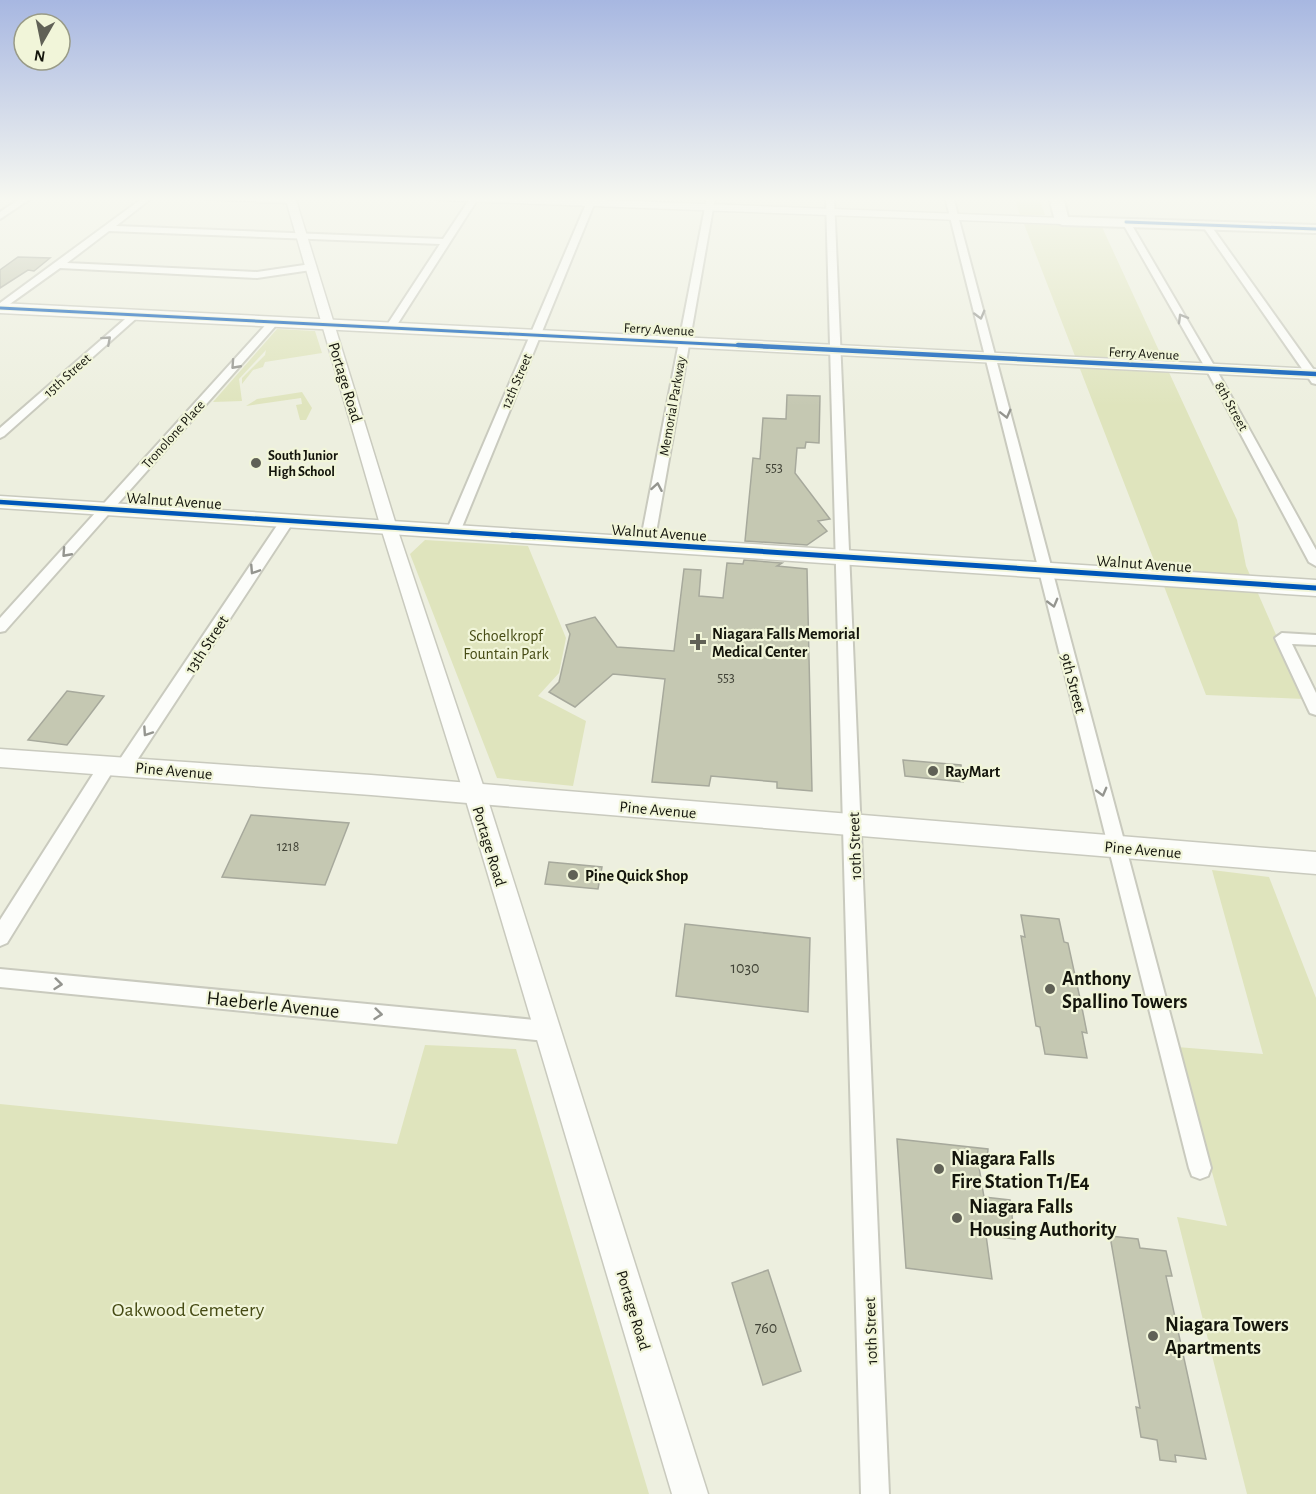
<svg xmlns="http://www.w3.org/2000/svg" width="1316" height="1494" font-family="'Alegreya Sans',sans-serif">
  <style>
    .green { fill: #dfe4bd }
    .building { fill: #c5c8b2; stroke: #a7a99c; stroke-width: 1.5 }
    .lines { fill: none; stroke-linecap: round; stroke-linejoin: round }
    .minor-casing { stroke: #c9cabe; stroke-width: 4 }
    .tertiary-casing { stroke: #c9cabe; stroke-width: 3 }
    .secondary-casing { stroke: #c9cabe; stroke-width: 3 }
    .primary-casing { stroke: #c9cabe; stroke-width: 3 }
    .trunk-casing { stroke: #c9cabe; stroke-width: 4 }
    .minor { fill: #fcfdfa; fill-rule: evenodd }
    .tertiary { fill: #fcfdfa; fill-rule: evenodd }
    .secondary { fill: #fcfdfa; fill-rule: evenodd }
    .primary { fill: #fcfdfa; fill-rule: evenodd }
    .trunk { fill: #fcfdfa; fill-rule: evenodd }
    .cycleway-far2-casing { stroke: #f1f5d9; stroke-width: 5 }
    .cycleway-far1-casing { stroke: #f1f5d9; stroke-width: 8 }
    .cycleway-casing { stroke: #f1f5d9; stroke-width: 9 }
    .cycleway-far2 { stroke: #0057b8; stroke-width: 3 }
    .cycleway-far1 { stroke: #0057b8; stroke-width: 4.5 }
    .cycleway { stroke: #0057b8; stroke-width: 5 }
    .oneway { stroke: #94958f }
    .poi-dot { fill: #606156; stroke: #f1f5d9; stroke-width: 2 }
    .labels { text-anchor: middle; stroke-width: 4.5; stroke-linejoin: round; paint-order: stroke }
    .far-street-label { font-size: 14px; fill: #14150c; stroke: #f1f5d9 }
    .far-poi-label { font-size: 14px; font-weight: bold; fill: #14150c; stroke: #f1f5d9; text-anchor: start }
    .number-label { font-size: 14px; fill: #404236 }
    .street-label { font-size: 16px; fill: #14150c; stroke: #f1f5d9 }
    .poi-label { font-size: 16px; font-weight: bold; fill: #14150c; stroke: #f1f5d9; text-anchor: start }
    .park-label { font-size: 16px; fill: #464b14; stroke: #f1f5d9 }
    .near-number-label { font-size: 16px; fill: #404236 }
    .near-poi-label { font-size: 20px; font-weight: bold; fill: #14150c; stroke: #f1f5d9; text-anchor: start }
    .near-street-label { font-size: 20px; fill: #14150c; stroke: #f1f5d9 }
    .near-park-label { font-size: 20px; fill: #464b14; stroke: #f1f5d9 }
  </style>
  <rect width="100%" height="100%" fill="#edefdf"/>
  <path class="green" d="M1014 197H1039L1045 215H1020Z
    M1024 224 1102 227 1237 520 1246 566 1304 699 1206 695Z
    M277 329 315 331 322 353 265 362 263 367 253 370 242 384V378L265 355 266 350 239 379 242 401 213 402Z
    M302 392 312 408 306 420H300L296 405 302 404 301 398 246 406 257 399Z
    M425 540 528 546 566 638 559 673 538 696 586 721 573 786 497 778 410 554Z
    M1212 870 1269 877 1316 998V1494H1247L1177 1217 1227 1226 1177 1047 1263 1054Z
    M425 1045 516 1049 649 1494H0V1104L397 1144Z"/>
  <path class="building" d="M18 257 50 258 34 271 28 270 0 288V270Z
    M787 395 820 396 819 443 806 442 805 448H797L795 473 830 519 818 521 827 531 807 545 745 541 753 458 760 459 763 418 786 419Z
    M744 560 782 563 777 566 807 569 812 791 777 788V782L711 776 709 786 652 782 665 679 613 674 575 707 549 692 559 682 570 634 566 625 595 617 617 647 674 651 684 569 701 570 699 596 723 598 727 563 743 564Z
    M67 691 104 696 67 745 28 740Z
    M903 760 961 765 963 782 905 776Z
    M251 815 349 823 325 885 222 877Z
    M549 862 602 867 598 889 545 884Z
    M1021 915 1059 919 1064 942 1068 943 1081 1003 1087 1033 1082 1032 1087 1058 1045 1054 1040 1027 1036 1026 1021 936 1025 937Z
    M685 924 810 938 808 1012 676 996Z
    M897 1139 988 1149 987 1162 978 1161 984 1197 1010 1200 1015 1239 986 1235 992 1279 906 1268Z
    M1110 1236 1138 1239 1140 1248 1166 1251 1172 1276H1166L1206 1459 1175 1455 1176 1462 1160 1460 1157 1440 1141 1437 1136 1407 1140 1408Z
    M768 1270 801 1371 763 1385 732 1283Z"/>
  <g class="lines">
    <defs>
      <path id="minor" d="M23 197H33L0 219V212Z
        M144 197H153L116 226 443 239 471 197H479L395 328 390 331 385 328 440 244 109 231 67 263 257 272 311 264 316 267 311 270 257 278 60 268 0 311V303Z
        M203 197 291 199 295 201 291 203 207 199Z
        M589 197H597L460 532 458 535H448L446 532Z
        M707 197H715L654 544 647 548 640 544Z
        M826 197H834L889 1494H861Z
        M945 197H953L1211 1168 1208 1176 1200 1179 1192 1176 1189 1168Z
        M1126 219 1130 222 1216 369 1316 550V566L1309 562 1206 369 1122 222Z
        M1203 223H1209L1316 373V384L1312 383 1202 225Z
        M132 313 140 315 4 436 0 438V428Z
        M270 320 279 322 5 631 0 632V618Z
        M287 517 294 521 130 771 124 773 118 771 116 766 7 943 0 946V920L102 760 108 758 114 760 116 765 282 518Z
        M1282 633 1316 635V645L1292 644 1316 693V715L1310 713 1308 709 1275 638Z
        M0 969 546 1021 553 1024 556 1031 553 1038 546 1041 0 987Z"/>
      <path id="tertiary" d="M285 197H295L397 528 486 794 708 1494H672L464 794 381 528Z
        M433 197H524L1062 218 1067 221 1062 224 438 200Z"/>
      <path id="secondary" d="M0 749 371 775 1316 852V874L371 795 0 767Z"/>
      <path id="primary" d="M0 303 1316 369V379L0 313Z
        M0 496 1316 580V596L0 508Z"/>
      <path id="trunk" d="M1049 197H1063L1068 217 1316 225V233L1062 225 1055 221Z"/>
    </defs>
    <use href="#minor" class="minor-casing"/>
    <use href="#tertiary" class="tertiary-casing"/>
    <use href="#secondary" class="secondary-casing"/>
    <use href="#primary" class="primary-casing"/>
    <use href="#trunk" class="trunk-casing"/>
    <use href="#minor" class="minor"/>
    <use href="#tertiary" class="tertiary"/>
    <use href="#secondary" class="secondary"/>
    <use href="#primary" class="primary"/>
    <use href="#trunk" class="trunk"/>
    <defs>
      <path id="cycleway-far2" d="M1126 222 1316 229
        M0 308 768 347"/>
      <path id="cycleway-far1" d="M738 345 1316 374
        M0 502 535 537"/>
      <path id="cycleway" d="M512 535 1316 588"/>
    </defs>
    <use href="#cycleway-far2" class="cycleway-far2-casing"/>
    <use href="#cycleway-far1" class="cycleway-far1-casing"/>
    <use href="#cycleway" class="cycleway-casing"/>
    <use href="#cycleway-far2" class="cycleway-far2"/>
    <use href="#cycleway-far1" class="cycleway-far1"/>
    <use href="#cycleway" class="cycleway"/>
  </g>
  <defs><path id="oneway-chevron" d="M-2-3.5L2.5 0L-2 3.5" fill="none" stroke-width="1.6" stroke-linecap="round" stroke-linejoin="round" transform="scale(1.5)"/></defs>
  <g class="oneway">
    <use href="#oneway-chevron" transform="translate(980 315) rotate(75)"/>
    <use href="#oneway-chevron" transform="translate(1182 318) rotate(-120)"/>
    <use href="#oneway-chevron" transform="translate(107 340) rotate(-42)"/>
    <use href="#oneway-chevron" transform="translate(235 365) rotate(132)"/>
    <use href="#oneway-chevron" transform="translate(1006 414) rotate(76)"/>
    <use href="#oneway-chevron" transform="translate(657 487) rotate(-80)"/>
    <use href="#oneway-chevron" transform="translate(66 553) rotate(132)"/>
    <use href="#oneway-chevron" transform="translate(254 570) rotate(123)"/>
    <use href="#oneway-chevron" transform="translate(1053 603) rotate(75)"/>
    <use href="#oneway-chevron" transform="translate(147 732) rotate(124)"/>
    <use href="#oneway-chevron" transform="translate(1102 792) rotate(75)"/>
    <use href="#oneway-chevron" transform="translate(58 984) rotate(6)"/>
    <use href="#oneway-chevron" transform="translate(378 1014) rotate(6)"/>
  </g>
  <linearGradient id="sky" x2="0" y2="1"><stop stop-color="#a7b7e1"/><stop offset="0.49" stop-color="#f7f8f1"/><stop offset="1" stop-color="#f7f8f1" stop-opacity="0"/></linearGradient>
  <rect width="1316" height="406" fill="url(#sky)"/>
  <g class="poi-dot">
    <circle cx="256" cy="463" r="6"/>
    <path d="M695 633h6v6h6v6h-6v6h-6v-6h-6v-6h6z"/>
    <circle cx="933" cy="771" r="6"/>
    <circle cx="573" cy="875" r="6"/>
    <circle cx="1050" cy="989" r="6"/>
    <circle cx="939" cy="1169" r="6"/>
    <circle cx="957" cy="1218" r="6"/>
    <circle cx="1153" cy="1336" r="6"/>
  </g>
  <g class="labels">
    <g class="far-street-label">
      <text transform="translate(659 329) rotate(3)" y="5">Ferry Avenue</text>
      <text transform="translate(1144 353) rotate(3)" y="5">Ferry Avenue</text>
      <text transform="translate(67 375) rotate(-42)" y="5">15th Street</text>
      <text transform="translate(516 381) rotate(-67)" y="5">12th Street</text>
      <text transform="translate(672 406) rotate(-80)" y="5">Memorial Parkway</text>
      <text transform="translate(1232 406) rotate(61)" y="5">8th Street</text>
      <text transform="translate(173 434) rotate(-48)" y="5">Tronolone Place</text>
    </g>
    <g class="far-poi-label">
      <text x="268" y="460">South Junior<tspan x="268" dy="16">High School</tspan></text>
    </g>
    <g class="number-label">
      <text x="774" y="472">553</text>
      <text x="726" y="682">553</text>
      <text x="288" y="851">1218</text>
    </g>
    <g class="street-label">
      <text transform="translate(346 382) rotate(73)" y="6">Portage Road</text>
      <text transform="translate(174 500) rotate(4)" y="6">Walnut Avenue</text>
      <text transform="translate(659 532) rotate(4)" y="6">Walnut Avenue</text>
      <text transform="translate(1144 563) rotate(4)" y="6">Walnut Avenue</text>
      <text transform="translate(206 644) rotate(-57)" y="6">13th Street</text>
      <text transform="translate(1074 683) rotate(75)" y="6">9th Street</text>
      <text transform="translate(174 770) rotate(5)" y="6">Pine Avenue</text>
      <text transform="translate(658 809) rotate(5)" y="6">Pine Avenue</text>
      <text transform="translate(490 846) rotate(73)" y="6">Portage Road</text>
      <text transform="translate(854 846) rotate(-92)" y="6">10th Street</text>
      <text transform="translate(1143 849) rotate(5)" y="6">Pine Avenue</text>
      <text transform="translate(634 1310) rotate(73)" y="6">Portage Road</text>
      <text transform="translate(870 1331) rotate(-92)" y="6">10th Street</text>
    </g>
    <g class="poi-label">
      <text x="712" y="639">Niagara Falls Memorial<tspan x="712" dy="18">Medical Center</tspan></text>
      <text x="945" y="777">RayMart</text>
      <text x="585" y="881">Pine Quick Shop</text>
    </g>
    <g class="park-label">
      <text x="506" y="641">Schoelkropf<tspan x="506" dy="18">Fountain Park</tspan></text>
    </g>
    <g class="near-number-label">
      <text x="745" y="973">1030</text>
      <text x="766" y="1333">760</text>
    </g>
    <g class="near-poi-label">
      <text x="1062" y="985">Anthony<tspan x="1062" dy="23">Spallino Towers</tspan></text>
      <text x="951" y="1165">Niagara Falls<tspan x="951" dy="23">Fire Station T1/E4</tspan></text>
      <text x="969" y="1213">Niagara Falls<tspan x="969" dy="23">Housing Authority</tspan></text>
      <text x="1165" y="1331">Niagara Towers<tspan x="1165" dy="23">Apartments</tspan></text>
    </g>
    <g class="near-street-label">
      <text transform="translate(273 1004) rotate(6)" y="7">Haeberle Avenue</text>
    </g>
    <g class="near-park-label">
      <text x="188" y="1316">Oakwood Cemetery</text>
    </g>
  </g>
  <g transform="translate(42 42) rotate(189)"><circle r="28" fill="#f1f5d9" stroke="#999b87" stroke-width="1.5"/>
  <path d="M0-4.5L10 22L0 15L-10 22Z" fill="#606156"/>
  <text y="-9" font-size="16" font-weight="bold" text-anchor="middle" fill="#14150c">N</text>
  </g>
</svg>
